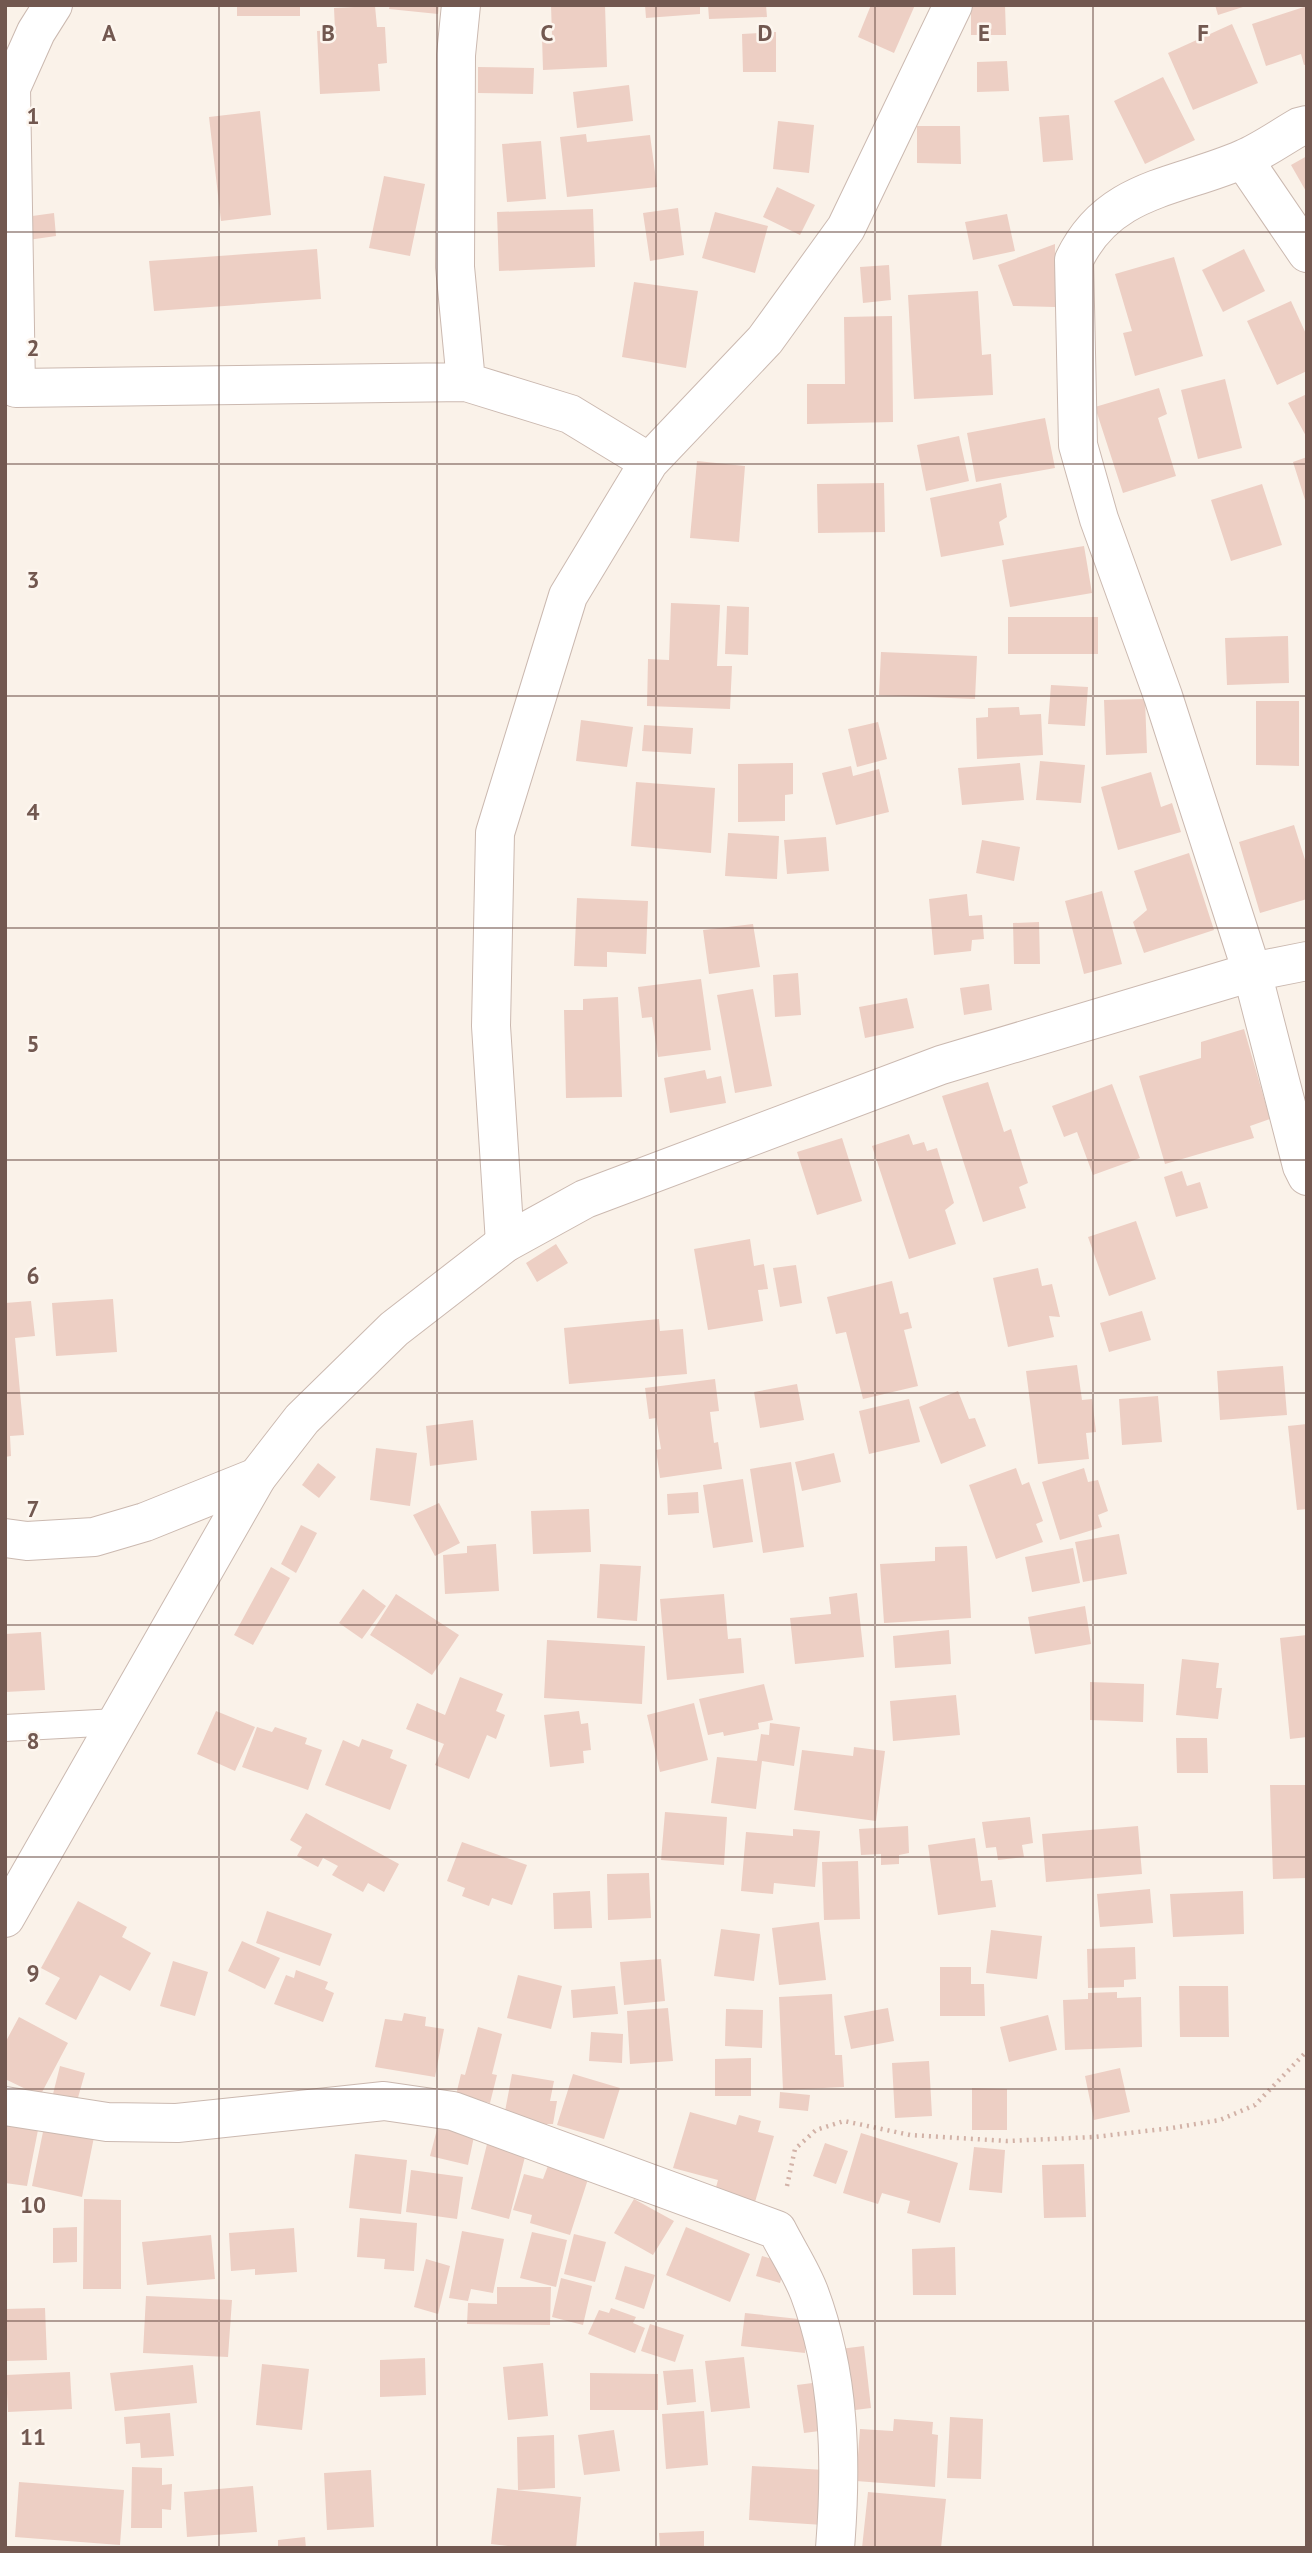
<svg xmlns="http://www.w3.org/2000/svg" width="1312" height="2553" font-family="'PT Sans',sans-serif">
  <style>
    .building { fill: #edcfc4 }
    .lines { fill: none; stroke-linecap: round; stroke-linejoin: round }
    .service-casing { stroke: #cbb9b0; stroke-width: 28 }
    .minor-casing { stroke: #cbb9b0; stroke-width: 40 }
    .tertiary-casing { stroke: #cbb9b0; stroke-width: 40 }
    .path { stroke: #d2b2a7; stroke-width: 4.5; stroke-dasharray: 2 5; stroke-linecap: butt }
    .service { stroke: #fff; stroke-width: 26 }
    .minor { stroke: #fff; stroke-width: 38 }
    .tertiary { stroke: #fff; stroke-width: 38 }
    .grid { fill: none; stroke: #725850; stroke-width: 2; stroke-opacity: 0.55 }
    .grid-label { font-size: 23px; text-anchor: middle; font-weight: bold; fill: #725850; stroke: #fdf6ef; stroke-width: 5; stroke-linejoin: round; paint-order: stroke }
  </style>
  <rect width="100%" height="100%" fill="#faf2e9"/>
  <path class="building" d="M237 5H300V16H237Z
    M390 5H439L438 14 389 9Z
    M551 5H605L607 67 543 70 542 37 552 36Z
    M645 5H700V14L646 18Z
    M708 5H766L767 17 709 19Z
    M871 5H915L894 53 858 37Z
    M1005 5 1006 35H971V6Z
    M1215 5H1246V6L1218 15Z
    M375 6 377 27H385L387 63 378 64 380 91 320 94 317 31 335 30 334 8Z
    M1307 6V64L1304 65 1301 54 1266 66 1252 24Z
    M1232 24 1258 83 1193 110 1168 53Z
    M776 32V72H743L742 34Z
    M1007 61 1009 91 977 92V62Z
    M478 67 534 68 533 94 478 93Z
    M1163 77 1195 140 1145 164 1114 101Z
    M629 85 633 121 577 128 573 92Z
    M260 111 271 215 221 221 209 117Z
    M1069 115 1073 160 1043 162 1039 117Z
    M778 121 814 125 809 173 773 169Z
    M917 126H960L961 164 917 163Z
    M586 134 587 142 650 135 657 187 567 197 560 137Z
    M541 141 546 199 507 202 502 144Z
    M1307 156V193L1291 165Z
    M384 176 425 184 410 256 369 248Z
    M777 187 815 205 800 235 763 217Z
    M678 208 684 255 650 261 643 213Z
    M593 209 595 267 499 271 497 212Z
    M715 212 768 226 755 273 702 258Z
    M54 213 56 236 28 240 25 217Z
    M1007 214 1015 251 973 260 965 222Z
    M1055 244V307L1013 306 998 265Z
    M317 249 321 299 154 311 149 261Z
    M1244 249 1265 291 1223 312 1202 270Z
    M1174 257 1203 356 1135 376 1123 333 1132 331 1115 274Z
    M889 265 891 300 863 303 860 267Z
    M634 282 698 291 686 368 622 357Z
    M978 291 982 355 991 354 993 395 914 399 908 295Z
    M1291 301 1307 336V371L1277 385 1247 321Z
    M892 316 893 422 807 424V384H845L844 317Z
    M1225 379 1242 448 1198 459 1181 390Z
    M1159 388 1167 414 1158 418 1176 476 1123 493 1095 407Z
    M1307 394V438L1288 403Z
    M1045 418 1055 468 976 482 967 433Z
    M959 436 969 481 926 491 917 445Z
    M1307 457V503H1306L1293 462Z
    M697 461 745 466 739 542 690 538Z
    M884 483 885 532 818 533 817 484Z
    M1001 483 1007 517 999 522 1004 545 941 557 930 498Z
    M1262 484 1282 545 1231 561 1211 500Z
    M1084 546 1092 593 1010 607 1002 560Z
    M671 603 720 605 717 666H732L730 709 647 706 648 659 669 660Z
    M727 606 749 607 748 655 725 654Z
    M1008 617H1098V654H1008Z
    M1288 636 1289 683 1227 685 1225 638Z
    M881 652 977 656 975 699 879 695Z
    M1051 685 1088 687 1085 726 1048 724Z
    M1145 699 1147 753 1106 755 1104 700Z
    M1256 701H1299V766L1256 765Z
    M1019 707 1020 715 1041 714 1043 755 977 759 976 718 988 717V708Z
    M581 720 633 727 627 767 576 761Z
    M878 722 887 759 857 767 848 729Z
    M644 725 693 728 691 754 642 751Z
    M1040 761 1085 765 1081 803 1036 800Z
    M793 763V794L785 795V821L738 822V764Z
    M1020 763 1024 800 962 805 958 768Z
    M851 766 853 776 879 769 889 812 836 825 822 773Z
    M1151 772 1161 807 1172 803 1181 832 1118 850 1101 787Z
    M636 782 715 788 711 853 631 846Z
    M1294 825 1307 866V899L1260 913 1239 842Z
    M728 833 779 836 777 879 725 876Z
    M826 837 829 871 787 874 784 840Z
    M982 840 1020 847 1014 881 976 873Z
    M1189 853 1214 930 1144 953 1133 922 1147 910 1134 871Z
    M1102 891 1122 964 1084 974 1065 901Z
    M967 894 969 916 982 915 984 939 972 940 971 951 934 955 929 899Z
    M577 898 648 901 646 954 607 952V967L574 966Z
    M1039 922 1040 964H1014L1013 923Z
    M753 924 760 967 709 974 703 930Z
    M798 973 801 1015 775 1017 773 975Z
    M701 979 711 1050 658 1057 652 1017 642 1018 638 987Z
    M989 984 992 1010 964 1015 960 988Z
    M753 989 772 1086 735 1093 717 995Z
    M618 997 622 1097 566 1098 564 1010H583V999Z
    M907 998 914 1028 865 1038 859 1007Z
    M1244 1029 1270 1119 1250 1126 1254 1138 1165 1164 1139 1076 1201 1058V1042Z
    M705 1070 707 1079 721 1076 726 1103 670 1113 664 1078Z
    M988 1082 1004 1132 1011 1129 1028 1183 1019 1187 1026 1208 983 1222 942 1096Z
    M1112 1084 1140 1158 1093 1175 1077 1132 1064 1137 1052 1106Z
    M909 1134 913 1145 924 1142 927 1151 937 1148 954 1203 945 1210 956 1244 909 1259 872 1146Z
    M842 1138 862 1201 817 1215 797 1152Z
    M1182 1171 1187 1186 1200 1182 1208 1208 1176 1217 1164 1177Z
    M1136 1221 1156 1279 1109 1296 1088 1237Z
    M750 1239 754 1266 764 1264 768 1289 758 1290 763 1321 708 1330 694 1249Z
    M556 1244 568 1263 537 1282 526 1263Z
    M796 1265 802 1303 780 1307 773 1268Z
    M1038 1268 1042 1286 1052 1284 1060 1317 1049 1316 1054 1337 1008 1347 993 1278Z
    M892 1281 900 1314 908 1312 912 1328 904 1330 918 1386 863 1399 846 1332 836 1334 827 1297Z
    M113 1299 117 1352 56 1356 52 1303Z
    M31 1301 35 1336 15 1338 24 1435 10 1436 11 1456 5 1457V1303Z
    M1142 1311 1151 1340 1109 1352 1100 1323Z
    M659 1319 660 1331 683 1329 687 1374 569 1384 564 1328Z
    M1077 1365 1082 1400 1092 1399 1096 1432 1086 1433 1089 1459 1038 1464 1026 1371Z
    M1283 1366 1287 1415 1220 1420 1217 1371Z
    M715 1379 719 1411 710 1412 714 1443 718 1442 722 1469 660 1478 656 1450 661 1449 656 1418 649 1419 645 1388Z
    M797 1384 804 1420 760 1428 754 1392Z
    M958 1391 969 1419 975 1418 986 1446 941 1464 919 1407Z
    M1158 1396 1162 1442 1122 1445 1119 1399Z
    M909 1399 920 1442 869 1454 859 1411Z
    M473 1420 477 1460 430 1466 426 1426Z
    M1307 1424V1509L1297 1510 1288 1426Z
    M376 1448 417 1453 410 1506 370 1500Z
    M834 1453 841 1482 802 1491 795 1462Z
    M791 1462 804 1547 763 1553 750 1469Z
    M318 1463 336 1477 319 1498 302 1485Z
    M1016 1468 1022 1485 1029 1482 1043 1521 1036 1524 1043 1542 996 1559 969 1485Z
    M1084 1468 1088 1482 1098 1480 1108 1511 1098 1515 1102 1527 1060 1540 1042 1482Z
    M743 1479 753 1542 713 1548 703 1485Z
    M698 1492 699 1513 668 1515 667 1494Z
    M439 1503 460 1543 435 1556 413 1515Z
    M589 1509 591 1552 533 1554 531 1511Z
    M301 1525 317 1533 296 1573 281 1564Z
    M1119 1534 1127 1574 1083 1582 1075 1542Z
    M496 1544 499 1591 445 1594 443 1555 467 1553V1546Z
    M967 1546 971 1618 884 1623 880 1564 935 1561V1547Z
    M1073 1548 1080 1583 1032 1592 1025 1557Z
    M600 1564 641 1566 637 1621 597 1618Z
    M271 1567 290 1578 253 1645 234 1635Z
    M363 1589 386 1606 362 1639 339 1623Z
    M857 1593 864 1657 795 1664 790 1618 831 1614 829 1597Z
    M396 1594 459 1635 432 1675 370 1635Z
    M724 1594 728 1639 741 1638 744 1673 667 1680 660 1599Z
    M1085 1606 1091 1644 1035 1654 1028 1617Z
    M949 1630 951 1664 895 1668 893 1636Z
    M41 1632 45 1690 5 1692V1634Z
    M1307 1635V1737L1290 1739 1280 1638Z
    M547 1640 645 1646 642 1704 544 1698Z
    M1182 1659 1219 1663 1216 1688H1222L1218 1719 1176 1715Z
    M460 1677 503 1694 496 1711 505 1715 496 1739 487 1735 469 1779 435 1765 444 1744 406 1729 417 1703 445 1715Z
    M1090 1682 1144 1684 1143 1722 1090 1720Z
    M764 1684 773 1720 758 1723 759 1729 724 1736 723 1732 708 1735 699 1699Z
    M956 1695 960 1735 893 1741 890 1701Z
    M694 1703 708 1760 660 1772 647 1715Z
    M216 1711 255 1727 235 1771 197 1754Z
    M579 1711 581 1724 588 1723 591 1750 583 1751 584 1763 550 1767 544 1715Z
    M770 1723 800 1727 794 1766 762 1761 756 1809 711 1803 717 1757 757 1761 761 1734 769 1735Z
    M257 1727 272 1732 275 1727 307 1738 305 1744 322 1750 308 1790 242 1767Z
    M1176 1738H1207L1208 1773H1177Z
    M362 1739 393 1750 390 1758 407 1765 390 1810 325 1785 343 1740 359 1747Z
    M854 1747 885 1751 876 1821 794 1810 802 1750 853 1756Z
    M1270 1785H1307V1878L1273 1879Z
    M665 1812 727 1817 724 1865 661 1860Z
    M306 1813 399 1864 384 1892 368 1883 363 1892 332 1875 338 1866 323 1858 318 1867 297 1856 302 1847 290 1840Z
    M1030 1817 1033 1843 1022 1845 1024 1857 998 1860 996 1847 986 1848 982 1822Z
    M908 1826 909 1853 899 1855V1864L881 1865V1854L861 1855 859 1829Z
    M1138 1826 1142 1874 1046 1882 1042 1834Z
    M793 1829 820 1831 815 1887 774 1883 773 1894 741 1891 746 1832 793 1836Z
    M975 1838 981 1881 992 1880 996 1907 938 1915 928 1845Z
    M462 1842 527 1865 512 1905 492 1898 489 1906 462 1896 465 1888 447 1881Z
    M858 1861 860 1919 824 1920 822 1862Z
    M649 1873 651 1918 608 1920 607 1874Z
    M1150 1889 1153 1923 1100 1927 1097 1894Z
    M590 1891 592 1928 554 1929 553 1893Z
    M1243 1891 1244 1934 1173 1937 1170 1894Z
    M78 1901 127 1927 122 1937 151 1953 130 1991 100 1975 76 2020 45 2004 60 1978 41 1968Z
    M267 1911 332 1934 320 1966 256 1943Z
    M819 1922 826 1980 779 1985 772 1928Z
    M721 1929 760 1934 754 1981 714 1976Z
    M991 1930 1042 1936 1037 1979 986 1973Z
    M242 1941 280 1958 265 1989 228 1971Z
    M1135 1947 1136 1979 1124 1980V1987L1088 1988 1087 1949Z
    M661 1959 665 2001 624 2005 620 1962Z
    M173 1961 208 1972 195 2016 160 2006Z
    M940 1967H971V1984H984L985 2016H940Z
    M296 1970 328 1982 325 1989 334 1993 323 2022 274 2004 286 1975 294 1978Z
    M518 1975 562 1986 551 2029 507 2018Z
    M615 1986 618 2014 573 2018 571 1990Z
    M1179 1986H1228L1229 2037H1180Z
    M1117 1992V1998L1141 1997 1142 2047 1065 2050 1063 2000 1088 1999V1993Z
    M832 1994 835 2055H842L844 2087 783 2090 779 1997Z
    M668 2008 673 2061 630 2064 627 2011Z
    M888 2008 894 2041 851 2049 844 2016Z
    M726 2009 763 2010 762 2048 725 2046Z
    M404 2013 426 2017 425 2026 444 2029 435 2077 375 2067 385 2019 402 2021Z
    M1048 2015 1057 2050 1009 2062 1000 2027Z
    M19 2017 68 2043 40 2096 5 2079V2043Z
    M478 2027 502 2034 492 2074 497 2075 490 2103 456 2095 461 2074 465 2075Z
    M591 2032 623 2034 622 2063 589 2061Z
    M751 2058V2096H715V2059Z
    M929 2061 932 2116 895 2118 892 2063Z
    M60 2066 85 2073 77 2101 53 2094Z
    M1120 2068 1130 2112 1094 2120 1085 2076Z
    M512 2074 554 2081 550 2101H557L553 2124H547L546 2129 503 2122Z
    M573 2074 620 2088 604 2139 557 2125Z
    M972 2088 1007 2089V2130H972Z
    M780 2092 810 2095 808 2111 779 2108Z
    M690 2112 736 2125 739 2115 761 2121 758 2132 774 2136 755 2202 715 2191 718 2180 673 2168Z
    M440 2118 476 2127 468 2165 430 2156Z
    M45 2122 95 2132 82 2197 32 2186Z
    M5 2124 38 2130 27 2186 5 2183Z
    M861 2133 958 2163 940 2223 907 2213 910 2201 882 2193 878 2204 843 2193Z
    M488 2140 527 2149 509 2219 471 2209Z
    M825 2143 848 2151 836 2184 813 2176Z
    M974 2147 1005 2150 1002 2193 969 2190Z
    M355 2154 407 2160 401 2214 349 2208Z
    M549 2163 589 2176 570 2235 530 2223 532 2215 513 2210 524 2174 543 2179Z
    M1084 2164 1086 2217 1044 2218 1042 2165Z
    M411 2170 463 2177 457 2219 406 2212Z
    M84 2199 121 2200V2289H83Z
    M634 2199 674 2221 653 2255 614 2233Z
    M360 2218 417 2223 414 2271 384 2269 385 2259 357 2257Z
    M77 2227V2262L53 2263V2228Z
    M686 2227 750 2254 730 2302 666 2275Z
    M294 2228 297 2272 255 2275V2269L231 2271 229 2233Z
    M462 2231 504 2239 493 2293 471 2289 468 2301 449 2298Z
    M532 2232 567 2240 556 2287 520 2278Z
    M574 2234 606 2242 595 2282 564 2274Z
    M211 2235 215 2279 147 2285 142 2242Z
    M955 2247 956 2295H913L912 2249Z
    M762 2256 786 2263 780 2283 756 2276Z
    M426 2259 450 2266 438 2314 414 2307Z
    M625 2266 655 2275 644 2309 615 2299Z
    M561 2278 592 2286 583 2325 552 2317Z
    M497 2287H551L550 2325 467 2324 468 2303 497 2304Z
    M146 2296 232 2300 228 2357 143 2353Z
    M45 2308 47 2360 5 2361V2309Z
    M611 2308 636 2317 633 2323 645 2328 635 2353 588 2334 599 2310 609 2313Z
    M745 2313 808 2320 805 2353 741 2346Z
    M650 2324 684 2335 675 2362 641 2351Z
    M864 2346 871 2408 847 2411 840 2349Z
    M744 2357 750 2408 711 2412 705 2361Z
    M425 2358 426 2395 380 2397V2360Z
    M543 2363 548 2416 508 2420 503 2367Z
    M262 2364 309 2369 302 2430 256 2425Z
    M193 2365 197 2403 115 2411 110 2373Z
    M693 2369 696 2402 667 2405 663 2371Z
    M70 2372 72 2409 8 2412 6 2375Z
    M590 2373 658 2374V2410H590Z
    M820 2382 827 2430 804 2433 797 2385Z
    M704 2411 708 2465 666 2469 662 2414Z
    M170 2413 174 2456 141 2458 140 2443 126 2444 124 2417Z
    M950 2417 983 2419 981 2479 947 2478Z
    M894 2419 933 2422 932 2434 938 2435 935 2487 856 2481 860 2429 893 2431Z
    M614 2430 620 2471 584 2475 578 2435Z
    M554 2435 555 2488 518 2490 517 2437Z
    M752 2466 826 2470 823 2525 749 2520Z
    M132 2467 162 2468V2485L172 2484 171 2510 162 2509V2528H131Z
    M371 2470 374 2527 327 2530 324 2473Z
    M19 2482 124 2490 120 2545 15 2537Z
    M253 2486 257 2532 187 2537 184 2492Z
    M497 2488 581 2497 576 2548H525L491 2544Z
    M868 2492 946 2499 941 2548H862Z
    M704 2531V2548H660L659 2533Z
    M305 2537 306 2548H278V2540Z"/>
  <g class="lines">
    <defs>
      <path id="service" d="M5 1728 117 1722"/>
      <path id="minor" d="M53 5 36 32 11 88 16 388 466 382 570 414 649 462
        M461 5 456 55 455 267 466 382
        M1307 125 1299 127C1280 138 1262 151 1243 159 1177 188 1109 187 1074 260L1078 445 1099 519 1163 696 1252 972 1302 1166 1307 1176
        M1243 159 1307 253
        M505 1243 491 1026 495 833 568 596 649 462 765 340 846 228 953 5
        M5 1538 27 1541 94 1537 145 1522 257 1477
        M5 2106 107 2122 177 2123 384 2101 453 2111 777 2230C787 2250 801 2271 809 2292 840 2374 842 2462 835 2548"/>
      <path id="tertiary" d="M5 1918 257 1477 302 1419 394 1329 505 1243 585 1199 941 1065 1252 972 1307 961"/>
    </defs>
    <use href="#service" class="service-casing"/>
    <use href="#minor" class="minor-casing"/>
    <use href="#tertiary" class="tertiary-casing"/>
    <path class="path" d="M787 2186 795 2149 816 2130 844 2121 910 2135 1007 2141 1094 2137 1172 2128 1220 2120 1255 2105 1307 2051"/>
    <use href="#service" class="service"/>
    <use href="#minor" class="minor"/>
    <use href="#tertiary" class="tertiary"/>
  </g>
  <path class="grid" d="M219 5V2548M437 5V2548M656 5V2548M875 5V2548M1093 5V2548M5 232H1307M5 464H1307M5 696H1307M5 928H1307M5 1160H1307M5 1393H1307M5 1625H1307M5 1857H1307M5 2089H1307M5 2321H1307"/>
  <g class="grid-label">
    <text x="109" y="41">A</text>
    <text x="328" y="41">B</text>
    <text x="547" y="41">C</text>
    <text x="765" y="41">D</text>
    <text x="984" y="41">E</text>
    <text x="1203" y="41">F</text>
    <text x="33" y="124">1</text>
    <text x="33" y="356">2</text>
    <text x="33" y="588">3</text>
    <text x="33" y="820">4</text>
    <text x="33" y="1052">5</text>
    <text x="33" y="1284">6</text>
    <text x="33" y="1517">7</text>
    <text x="33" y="1749">8</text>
    <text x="33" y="1981">9</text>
    <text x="33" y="2213">10</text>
    <text x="33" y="2445">11</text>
  </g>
  <rect width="1312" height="2553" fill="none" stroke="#725850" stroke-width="14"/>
</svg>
